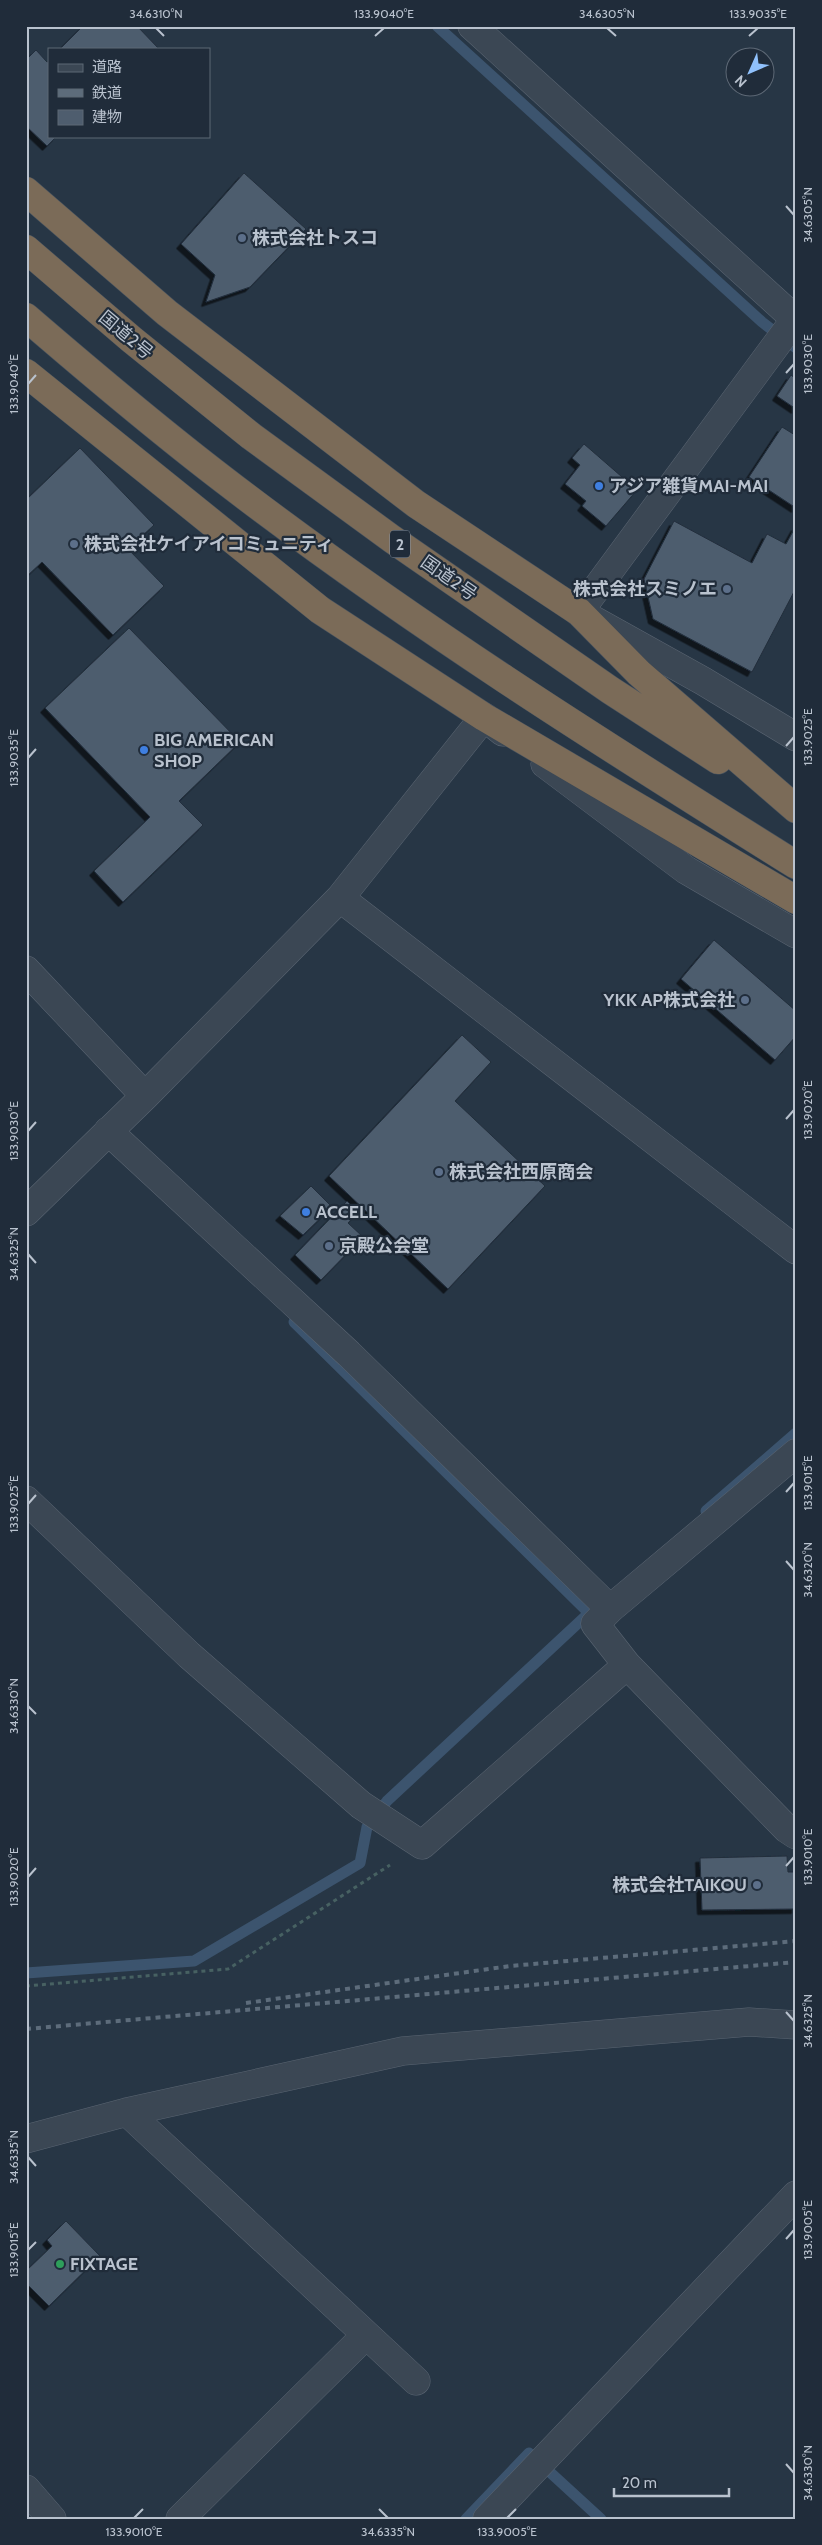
<svg xmlns="http://www.w3.org/2000/svg" width="822" height="2545" font-family="Cabin,'Noto Sans JP',sans-serif">
  <style>
    .lines { fill: none; stroke-linecap: round; stroke-linejoin: round }
    .stream { stroke: #3c546e; stroke-width: 11 }
    .building { fill: #4e5d6e; stroke: #222e3c; filter: url(#shadow) }
    .street-casing { stroke: #5a6572; stroke-width: 29 }
    .highway-casing { stroke: #46525f; stroke-width: 29 }
    .path { stroke: #476162; stroke-width: 3; stroke-dasharray: 4 4; stroke-linecap: butt }
    .street { stroke: #3b4754; stroke-width: 28 }
    .highway { stroke: #7b6b58; stroke-width: 28 }
    .rail { stroke: #5d6c7b; stroke-width: 4; stroke-dasharray: 5 5; stroke-linecap: butt }
    .ticks { fill: none; stroke: #b9c2ce; stroke-width: 2 }
    .service-dot { fill: #5c6f8a; stroke: #202c3a; stroke-width: 2 }
    .shop-dot { fill: #3f7fe0; stroke: #202c3a; stroke-width: 2 }
    .leisure-dot { fill: #2e9e5b; stroke: #202c3a; stroke-width: 2 }
    .labels { text-anchor: middle; stroke-width: 4.5; stroke-linejoin: round; paint-order: stroke }
    .shield { fill: #202c3a; stroke: #8b95a2; stroke-width: 1 }
    .shield-label { font-size: 16px; font-weight: bold; fill: #b9c2ce }
    .poi-label { font-size: 18px; font-weight: bold; fill: #b9c2ce; stroke: #202c3a; text-anchor: start }
    .street-label { font-size: 18px; fill: #b9c2ce; stroke: #202c3a }
    .neatline { fill: none; stroke: #b9c2ce; stroke-width: 2 }
    .ticks-label { font-size: 12px; text-anchor: middle; fill: #b9c2ce }
  </style>
  <defs>
    <filter id="shadow"><feDropShadow dx="-4.5" dy="4.5" stdDeviation="0" flood-color="#0009"/></filter>
  </defs>
  <rect width="100%" height="100%" fill="#273645"/>
  <g class="lines">
    <path class="stream" d="M437 26 762 322 796 348
      M706 1511 796 1433
      M26 1973 194 1961 360 1863 367 1827 387 1801 589 1613 294 1322
      M466 2519 529 2453 601 2519"/>
  </g>
  <path class="building" d="M83 26H137L159 49H60Z
    M36 50 47 62 49 61V136H57L47 146 26 126V60Z
    M244 173 306 229 250 287 206 302 215 275 181 244Z
    M791 375 796 379V409L777 396Z
    M782 427 795 435 796 434V508L749 477Z
    M584 444 637 490 606 526 582 506 586 501 565 484 580 465 572 458Z
    M80 448 154 525 128 549 164 586 113 635 42 562 26 577V500Z
    M674 521 752 563 767 534 786 544 796 526V588L752 672 653 619 644 579Z
    M129 628 240 742 179 801 203 825 123 902 94 871 150 817 45 708Z
    M714 940 796 1011V1036L775 1060 681 979Z
    M462 1035 491 1062 455 1101 545 1186 448 1289 329 1176Z
    M311 1186 332 1207 303 1235 280 1216Z
    M347 1201 358 1212 348 1223 363 1237 321 1280 295 1255Z
    M787 1856 788 1872H796V1909L702 1910 700 1858Z
    M66 2221 100 2256 49 2306 26 2283V2271L52 2246 47 2240Z"/>
  <g class="lines">
    <defs>
      <path id="street" d="M472 26 796 320
        M796 318 579 612 703 681 796 737
        M545 764 686 870 796 934
        M340 898 796 1250
        M26 970 145 1096
        M108 1131 349 1354 610 1609 595 1624 627 1665 787 1829 796 1835
        M26 1212 145 1096 340 898 484 717 503 732
        M26 1500 189 1655 361 1805 422 1845 627 1665
        M610 1609 796 1453
        M127 2112 416 2381
        M26 2139 127 2112 403 2051 749 2022 796 2025
        M26 2489 52 2519
        M180 2519 366 2335
        M487 2519 796 2195"/>
      <path id="highway" d="M26 191 167 313 416 504 579 612 639 673 796 809
        M26 249 131 339 251 436 392 539 610 690 718 760
        M26 317C91 373 156 428 224 480 406 620 601 743 796 865
        M26 373 320 610 484 717 796 900"/>
    </defs>
    <use href="#street" class="street-casing"/>
    <use href="#highway" class="highway-casing"/>
    <path class="path" d="M26 1986 228 1969 390 1865"/>
    <use href="#street" class="street"/>
    <use href="#highway" class="highway"/>
    <path class="rail" d="M246 2003 510 1966 796 1941
      M26 2029 796 1962"/>
  </g>
  <path class="ticks" d="M156 28 164 36M607 28 616 36M375 36 384 28M749 36 758 28M786 206 794 215M786 373 794 364M28 384 36 375M786 746 794 737M28 758 36 749M786 1119 794 1110M28 1131 36 1122M28 1254 36 1263M786 1492 794 1483M28 1504 36 1495M786 1561 794 1570M28 1706 36 1714M786 1866 794 1857M28 1877 36 1868M786 2012 794 2021M28 2157 36 2166M786 2239 794 2230M28 2250 36 2242M786 2464 794 2473M379 2509 388 2518M134 2518 143 2509M507 2518 516 2509"/>
  <g class="service-dot">
    <circle cx="242" cy="238" r="5"/>
    <circle cx="74" cy="544" r="5"/>
    <circle cx="727" cy="589" r="5"/>
    <circle cx="745" cy="1000" r="5"/>
    <circle cx="439" cy="1172" r="5"/>
    <circle cx="329" cy="1246" r="5"/>
    <circle cx="757" cy="1885" r="5"/>
  </g>
  <g class="shop-dot">
    <circle cx="599" cy="486" r="5"/>
    <circle cx="144" cy="750" r="5"/>
    <circle cx="306" cy="1212" r="5"/>
  </g>
  <circle class="leisure-dot" cx="60" cy="2264" r="5"/>
  <g class="labels">
    <rect class="shield" x="390" y="530.5" width="20" height="27" rx="4"/>
    <g class="shield-label">
      <text x="400" y="550">2</text>
    </g>
    <g class="poi-label">
      <text x="252" y="244">株式会社トスコ</text>
      <text x="609" y="492">アジア雑貨MAI-MAI</text>
      <text x="84" y="550">株式会社ケイアイコミュニティ</text>
      <text x="717" y="595" text-anchor="end">株式会社スミノエ</text>
      <text x="154" y="746">BIG AMERICAN<tspan x="154" dy="21">SHOP</tspan></text>
      <text x="735" y="1006" text-anchor="end">YKK AP株式会社</text>
      <text x="449" y="1178">株式会社西原商会</text>
      <text x="316" y="1218">ACCELL</text>
      <text x="339" y="1252">京殿公会堂</text>
      <text x="747" y="1891" text-anchor="end">株式会社TAIKOU</text>
      <text x="70" y="2270">FIXTAGE</text>
    </g>
    <g class="street-label">
      <text transform="translate(126 335) rotate(40)" y="6">国道2号</text>
      <text transform="translate(449 578) rotate(35)" y="6">国道2号</text>
    </g>
  </g>
  <rect width="822" height="2545" fill="none" stroke="#202c3a" stroke-width="55"/>
  <rect x="48" y="48" width="162" height="90" fill="#202c3a" stroke="#5d6875"/>
  <rect x="58" y="64" width="25" height="8" fill="#3b4754" stroke="#5d6875"/>
  <text x="92" y="72" font-size="15" fill="#b9c2ce">道路</text>
  <rect x="58" y="89" width="25" height="8" fill="#5d6c7b" stroke="#5d6875"/>
  <text x="92" y="98" font-size="15" fill="#b9c2ce">鉄道</text>
  <rect x="58" y="110" width="25" height="15" fill="#4e5d6e" stroke="#5d6875"/>
  <text x="92" y="122" font-size="15" fill="#b9c2ce">建物</text>
  <g transform="translate(750 72) rotate(225)"><circle r="24" fill="#202c3a" stroke="#5d6875"/>
  <path d="M0-4L9 19L0 12L-9 19Z" fill="#90c1fc"/>
  <text y="-8" font-size="14" font-weight="bold" text-anchor="middle" fill="#b9c2ce">N</text>
  </g>
  <path d="M614 2488v8h115v-8" fill="none" stroke="#b9c2ce" stroke-width="2.5"/>
  <text x="622" y="2488" font-size="15" fill="#b9c2ce" stroke="#202c3a" stroke-width="4" paint-order="stroke">20 m</text>
  <rect x="28" y="28" width="766" height="2490" class="neatline"/>
  <g class="ticks-label">
    <text x="156" y="18">34.6310°N</text>
    <text x="384" y="18">133.9040°E</text>
    <text x="607" y="18">34.6305°N</text>
    <text x="758" y="18">133.9035°E</text>
    <text transform="translate(808 215) rotate(-90)" y="4">34.6305°N</text>
    <text transform="translate(808 364) rotate(-90)" y="4">133.9030°E</text>
    <text transform="translate(14 384) rotate(-90)" y="4">133.9040°E</text>
    <text transform="translate(808 737) rotate(-90)" y="4">133.9025°E</text>
    <text transform="translate(14 758) rotate(-90)" y="4">133.9035°E</text>
    <text transform="translate(808 1110) rotate(-90)" y="4">133.9020°E</text>
    <text transform="translate(14 1131) rotate(-90)" y="4">133.9030°E</text>
    <text transform="translate(14 1254) rotate(-90)" y="4">34.6325°N</text>
    <text transform="translate(808 1483) rotate(-90)" y="4">133.9015°E</text>
    <text transform="translate(14 1504) rotate(-90)" y="4">133.9025°E</text>
    <text transform="translate(808 1570) rotate(-90)" y="4">34.6320°N</text>
    <text transform="translate(14 1706) rotate(-90)" y="4">34.6330°N</text>
    <text transform="translate(808 1857) rotate(-90)" y="4">133.9010°E</text>
    <text transform="translate(14 1877) rotate(-90)" y="4">133.9020°E</text>
    <text transform="translate(808 2021) rotate(-90)" y="4">34.6325°N</text>
    <text transform="translate(14 2157) rotate(-90)" y="4">34.6335°N</text>
    <text transform="translate(808 2230) rotate(-90)" y="4">133.9005°E</text>
    <text transform="translate(14 2250) rotate(-90)" y="4">133.9015°E</text>
    <text transform="translate(808 2473) rotate(-90)" y="4">34.6330°N</text>
    <text x="134" y="2536">133.9010°E</text>
    <text x="388" y="2536">34.6335°N</text>
    <text x="507" y="2536">133.9005°E</text>
  </g>
</svg>
